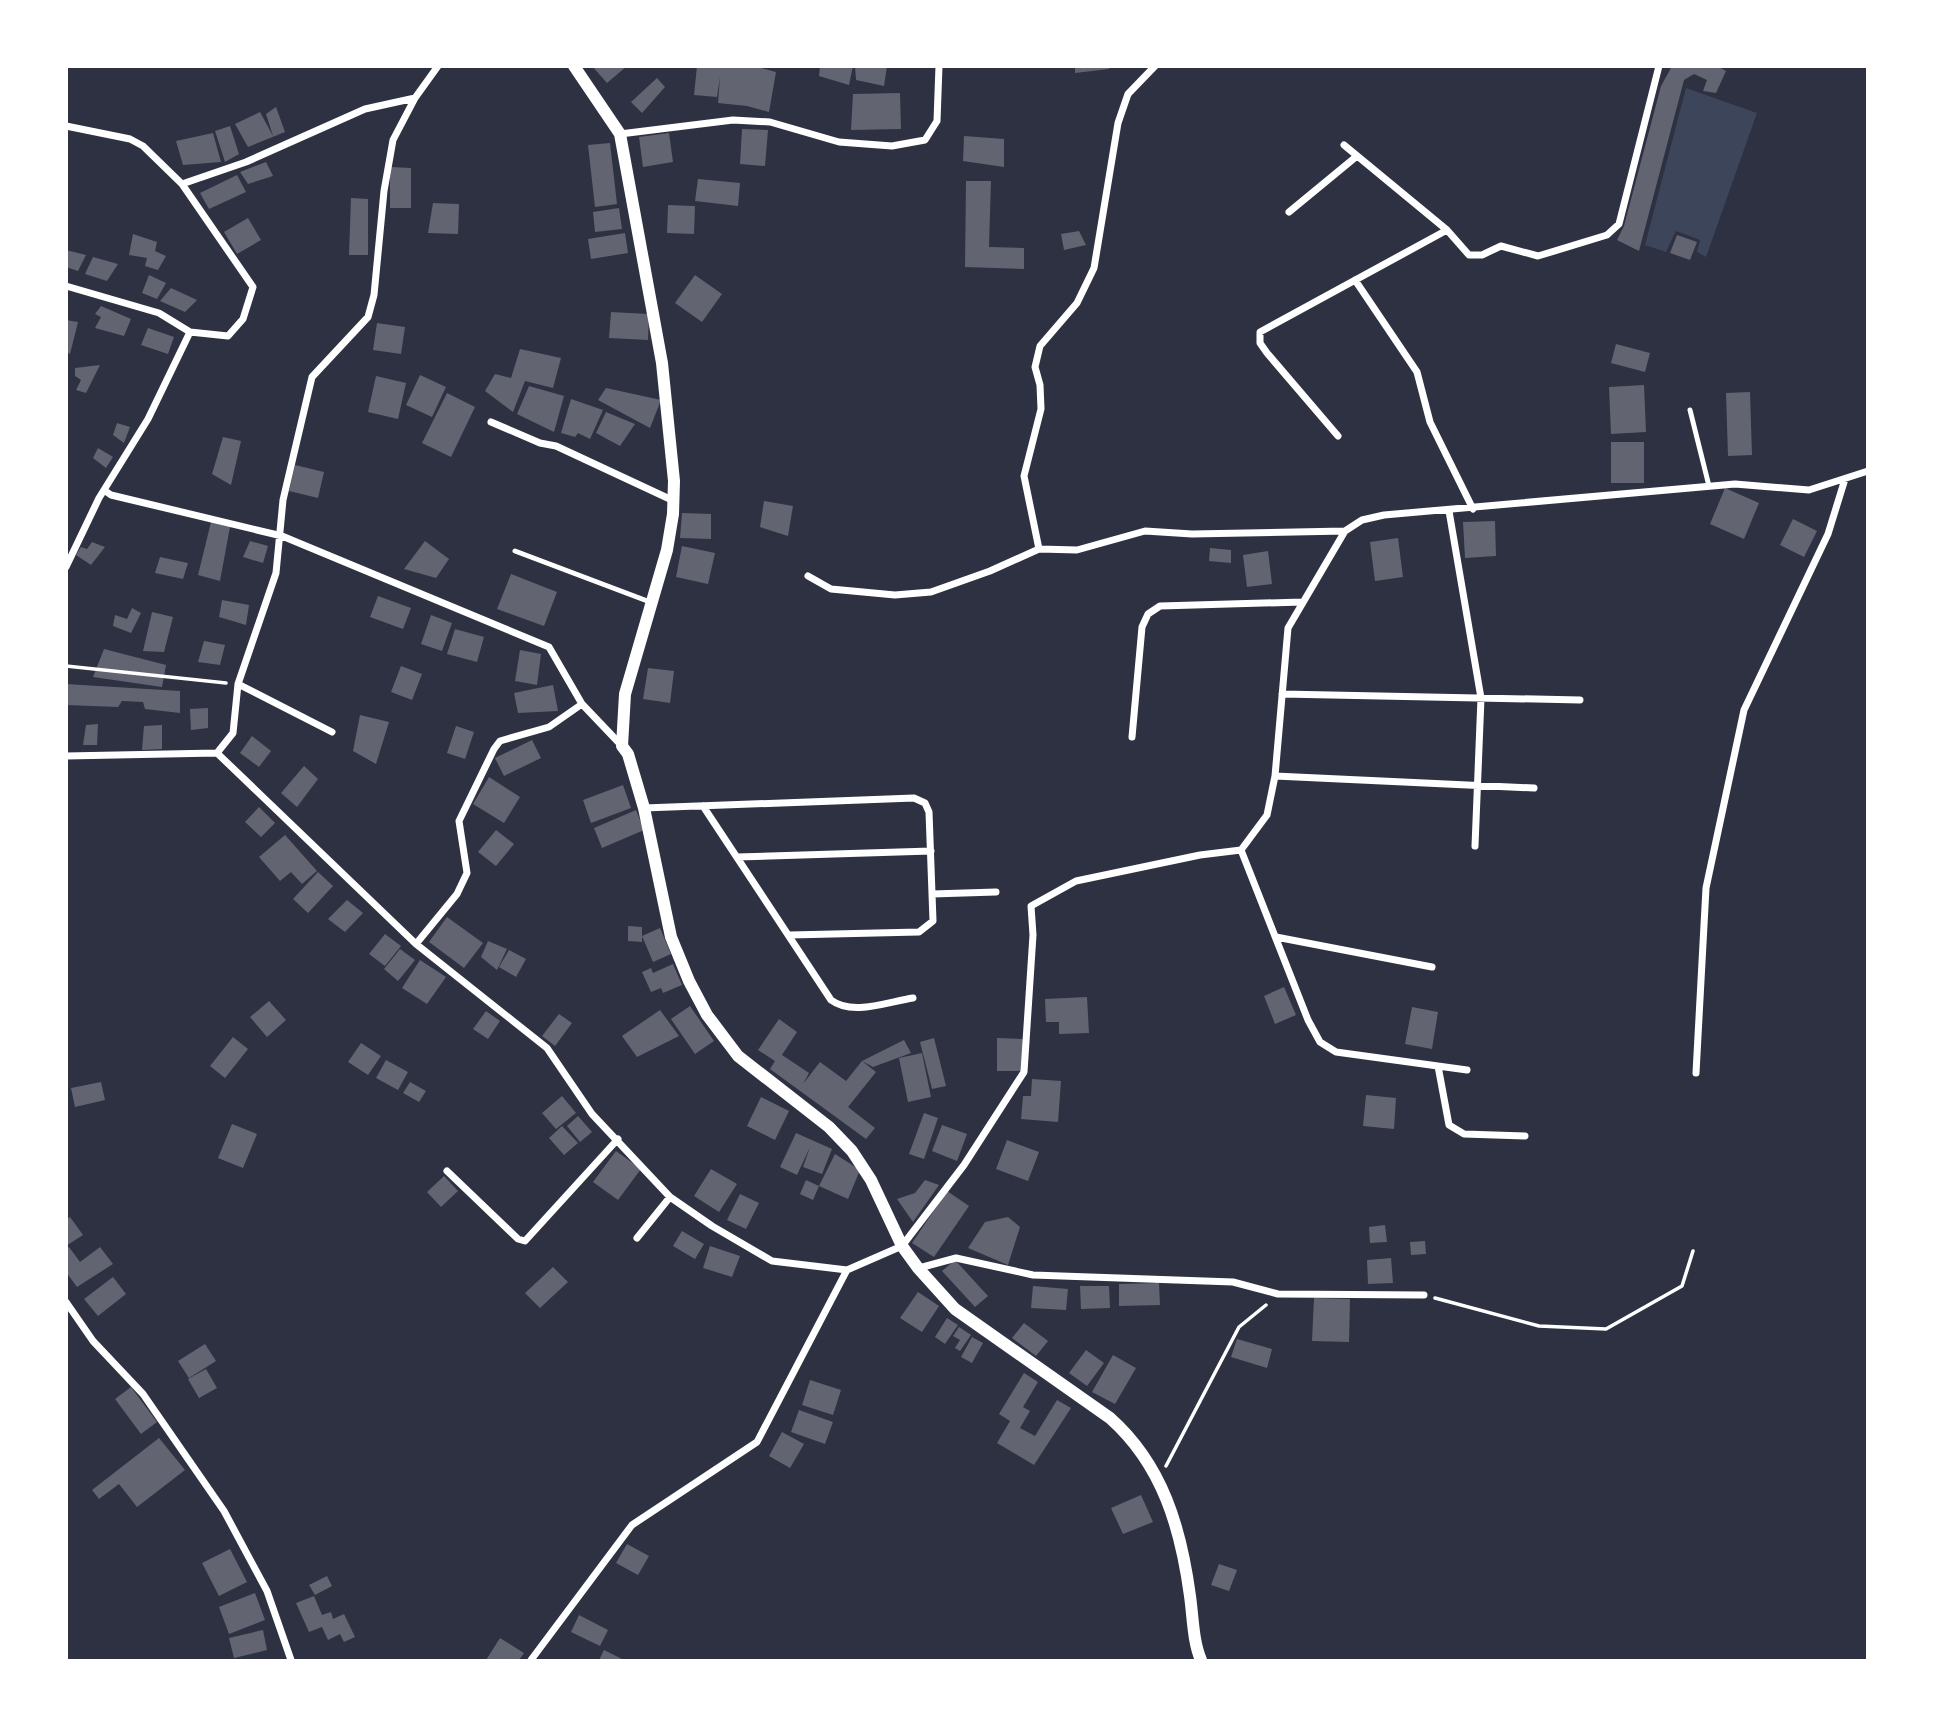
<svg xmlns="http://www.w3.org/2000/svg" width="1934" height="1727" font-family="'Golos Text',sans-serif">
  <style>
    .green { fill: #3c4559 }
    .building { fill: #626471 }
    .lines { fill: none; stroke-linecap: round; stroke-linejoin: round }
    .path { stroke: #fff; stroke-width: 3.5 }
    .service { stroke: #fff; stroke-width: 5 }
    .minor { stroke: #fff; stroke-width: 7 }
    .tertiary { stroke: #fff; stroke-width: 12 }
  </style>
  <rect width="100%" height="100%" fill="#2d3142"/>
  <path class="green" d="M1686 88 1757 113 1706 257 1697 252 1700 240 1676 231 1666 252 1645 245Z"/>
  <path class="building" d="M592 66H627L607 83Z
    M697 66H754L776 72 769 112 747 106 718 103 720 77 717 97 694 95Z
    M820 66H853L849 85 819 76Z
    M855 66H887L884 86 856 80Z
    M1075 66H1109V69L1075 73Z
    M1672 66H1717L1726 71 1716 93 1703 91 1707 80 1694 74 1684 80 1639 251 1617 240 1624 226 1661 86Z
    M657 78 665 87 642 113 631 102Z
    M900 93 901 129 851 130 853 94Z
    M276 107 285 132 248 147 235 124 260 112 273 136 266 114Z
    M230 126 239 154 225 162 215 131Z
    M742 129 768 130 765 166 740 164Z
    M213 133 221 162 183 165 176 141Z
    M669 133 673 162 643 167 639 137Z
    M964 136 1004 139V167L963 161Z
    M610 143 617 204 595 207 588 145Z
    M266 162 273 176 248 184 240 172Z
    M390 167 411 168V208H390Z
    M237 175 246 192 209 209 200 193Z
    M698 179 740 183 738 206 695 201Z
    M966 181H991L989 247 1024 248V269L965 267Z
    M351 198 368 199V255H349Z
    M433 203 459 204 458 234 428 233Z
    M668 205 695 206 694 234 667 233Z
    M619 208 622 229 595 232 593 212Z
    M248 218 261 240 237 254 224 232Z
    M1079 231 1086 245 1064 250 1061 234Z
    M625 233 628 253 591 259 588 239Z
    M133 234 157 242 155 251 166 256 158 270 145 266 147 258 129 255Z
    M1677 235 1697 242 1690 260 1670 253Z
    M66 250 86 255 78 271 66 267Z
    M93 257 118 264 107 281 85 274Z
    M149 275 166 283 157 299 142 293Z
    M695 275 722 294 702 322 675 303Z
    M171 288 197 300 185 312 160 301Z
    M101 306 131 319 124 336 95 328 101 317 95 314Z
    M611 312 649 314 648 340 609 338Z
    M66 320 78 322 70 354 66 352Z
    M377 323 405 327 401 354 373 350Z
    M148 328 174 337 168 354 141 345Z
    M1616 344 1650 353 1645 372 1611 363Z
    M520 349 561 358 553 388 525 381 513 412 485 391 495 374 511 378Z
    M100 365 86 393 76 390 81 380 75 376V368Z
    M420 375 446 387 432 417 406 405Z
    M376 376 406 383 398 419 368 412Z
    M1644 385 1646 432 1611 434 1609 387Z
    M529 386 564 396 554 432 517 414Z
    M606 388 661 400 650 428 598 400Z
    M1750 392 1752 455 1728 456 1726 393Z
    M447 393 475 407 451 457 422 443Z
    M571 399 603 410 590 439 578 433 575 437 561 433Z
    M606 412 635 424 620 446 596 433Z
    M117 423 130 427 124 443 113 435Z
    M223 437 241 441 231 485 212 474Z
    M1611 442H1644V483H1611Z
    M98 448 113 457 106 468 93 458Z
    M295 465 324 472 318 498 289 491Z
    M1725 488 1759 503 1744 539 1710 524Z
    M764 501 793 506 788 536 760 527Z
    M682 513 711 514V539L680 538Z
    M1793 519 1817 531 1804 557 1780 545Z
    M1495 521 1496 556 1465 558 1463 522Z
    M211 522 230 527 220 581 198 575Z
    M1398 538 1403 577 1375 581 1370 542Z
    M250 541 268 546 263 563 243 557Z
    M425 541 449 559 436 578 404 569Z
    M92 542 105 547 91 565 76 555 81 547 87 549Z
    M682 546 715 553 708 584 676 577Z
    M1210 548 1231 550V563L1209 561Z
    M1268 551 1272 584 1247 587 1243 555Z
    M160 557 188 563 183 579 155 573Z
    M511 574 557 592 544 626 497 609Z
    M378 596 411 608 403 629 370 617Z
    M222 600 249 605 246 625 219 617Z
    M132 608 141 613 131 633 113 626 115 615 127 619Z
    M152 612 173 617 164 652 143 651Z
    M431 615 452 623 442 651 421 644Z
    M455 629 484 637 477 662 447 654Z
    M204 641 225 645 220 665 198 662Z
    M104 649 166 665 162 687 93 677Z
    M520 650 541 654 537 685 515 681Z
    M401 666 422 674 412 700 391 692Z
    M648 668 674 671 670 703 643 699Z
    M66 684 180 691V713L145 709 143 702 122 701 118 707 66 705Z
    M553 685 558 711 518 713 514 693Z
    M208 708V728L191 730 190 709Z
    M360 715 389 722 376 764 353 751Z
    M98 724 97 745H83L86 725Z
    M162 725V749L142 750 144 726Z
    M456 726 474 732 465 759 447 753Z
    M252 736 271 751 259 767 240 753Z
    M532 740 541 758 504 776 495 758Z
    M304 766 318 779 297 807 281 793Z
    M489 777 520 797 504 823 473 804Z
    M623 785 631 808 591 823 583 800Z
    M259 807 275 823 261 837 245 822Z
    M636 810 644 830 602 848 594 828Z
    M496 830 514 844 496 866 478 852Z
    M285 835 317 871 302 884 291 872 280 881 259 857Z
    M318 872 333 886 308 913 293 899Z
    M347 900 363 913 345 932 328 919Z
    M447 917 483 943 464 968 429 942Z
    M628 926 642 927V942L628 941Z
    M660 928 671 954 653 962 642 936Z
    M385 934 401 946 385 966 369 954Z
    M488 941 507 949 497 970 481 957Z
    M400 949 415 960 398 981 384 969Z
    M509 950 526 959 516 977 499 967Z
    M420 960 446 977 427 1004 402 988Z
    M673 964 682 985 663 993 661 988 651 992 642 972 651 968 653 973Z
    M1284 987 1296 1015 1275 1024 1264 996Z
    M1087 997 1089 1033 1059 1034V1022H1046L1045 999Z
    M269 1001 286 1020 267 1037 250 1017Z
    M690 1006 714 1041 695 1054 671 1019Z
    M1412 1007 1438 1012 1432 1049 1405 1044Z
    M660 1010 679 1036 637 1057 622 1036Z
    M486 1011 500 1021 488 1039 473 1029Z
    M559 1014 572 1023 555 1046 542 1036Z
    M779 1019 797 1032 782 1055 809 1073 803 1084 820 1062 846 1081 862 1061 904 1040 911 1053 873 1067 862 1061 876 1072 848 1107 875 1128 866 1139 770 1069 775 1061 758 1050Z
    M233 1037 248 1049 225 1078 210 1066Z
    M934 1038 946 1086 932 1089 920 1042Z
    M997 1038 1023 1039V1071H997Z
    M361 1043 381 1056 368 1075 348 1062Z
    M922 1053 931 1097 908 1102 899 1058Z
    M386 1060 408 1072 398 1090 376 1078Z
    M1032 1079 1061 1081 1058 1122 1021 1119 1023 1096H1031Z
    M101 1082 105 1100 75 1107 71 1088Z
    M410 1082 426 1091 419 1102 403 1093Z
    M1366 1095 1396 1098 1394 1129 1363 1126Z
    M562 1096 576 1113 556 1129 542 1113Z
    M761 1097 789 1111 775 1140 747 1126Z
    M924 1113 938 1118 924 1159 909 1154Z
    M578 1116 592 1132 580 1142 567 1126Z
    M232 1124 257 1134 243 1168 218 1158Z
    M942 1125 967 1134 957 1161 932 1151Z
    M562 1126 578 1143 564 1155 549 1138Z
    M796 1133 832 1149 822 1174 803 1167 810 1147 797 1175 780 1167Z
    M1007 1140 1039 1152 1028 1181 996 1169Z
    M616 1151 641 1169 618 1200 593 1182Z
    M835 1154 860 1170 848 1199 819 1186Z
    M711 1169 737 1184 719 1212 694 1196Z
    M444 1176 458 1191 441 1207 427 1192Z
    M806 1180 819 1186 813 1200 800 1194Z
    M925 1180 939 1185 913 1222 897 1199 915 1193Z
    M947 1191 969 1206 934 1257 912 1243Z
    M740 1194 759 1203 746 1229 727 1220Z
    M70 1217 83 1235 66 1246V1219Z
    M1008 1217 1020 1227 1008 1265 968 1248 985 1222Z
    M1385 1225 1387 1242 1370 1243 1369 1227Z
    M682 1231 704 1244 695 1259 673 1246Z
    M1425 1241 1426 1254 1411 1255 1410 1242Z
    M710 1246 740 1256 732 1277 703 1268Z
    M69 1247 80 1262 100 1247 113 1264 77 1287 66 1272V1249Z
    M1391 1258 1393 1283 1368 1284 1367 1260Z
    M955 1260 988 1296 975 1307 942 1271Z
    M553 1267 568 1282 540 1308 525 1293Z
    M113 1277 126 1294 98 1316 84 1299Z
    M1159 1283 1160 1305 1119 1306V1284Z
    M1033 1286 1068 1289 1066 1310 1031 1308Z
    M1080 1286H1109L1110 1308 1081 1309Z
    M918 1292 939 1306 922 1332 900 1318Z
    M1314 1298 1350 1299 1349 1342 1312 1341Z
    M947 1318 958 1325 945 1344 935 1337Z
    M1024 1323 1048 1341 1036 1356 1012 1338Z
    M959 1327 971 1335 960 1351 955 1348 960 1340 953 1336Z
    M972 1337 983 1343 972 1363 961 1357Z
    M1237 1339 1272 1349 1267 1368 1231 1357Z
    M205 1344 216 1361 189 1378 178 1361Z
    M1086 1350 1104 1363 1087 1386 1069 1373Z
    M1113 1355 1136 1368 1115 1404 1092 1392Z
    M206 1369 217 1388 199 1398 188 1379Z
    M1024 1373 1038 1382 1023 1407 1030 1411 1020 1428 1035 1436 1057 1400 1071 1408 1034 1465 997 1443 1010 1421 999 1414Z
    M810 1380 841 1390 833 1415 802 1405Z
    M131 1387 157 1422 141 1434 115 1399Z
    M799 1410 833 1422 825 1444 791 1432Z
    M782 1432 804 1444 790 1468 769 1456Z
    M159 1438 185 1470 137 1507 119 1484 99 1499 92 1490Z
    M1141 1495 1153 1522 1123 1534 1111 1508Z
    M627 1544 649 1556 638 1575 616 1563Z
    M230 1549 247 1582 219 1596 202 1563Z
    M1219 1564 1237 1570 1229 1591 1211 1585Z
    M327 1576 332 1586 315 1595 309 1585Z
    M255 1593 265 1620 229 1634 219 1607Z
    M314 1596 322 1615 331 1612 333 1619 344 1614 355 1637 344 1642 340 1634 328 1640 322 1627 309 1632 296 1603Z
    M579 1615 608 1630 600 1646 571 1632Z
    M263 1630 267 1650 234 1658 229 1638Z
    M500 1638 524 1653 519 1660H486Z
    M604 1650 624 1660H599Z"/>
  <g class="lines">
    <path class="path" d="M66 666 226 683
      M1435 1298 1539 1326 1606 1329 1682 1286 1693 1251
      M1166 1466 1239 1327 1266 1305"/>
    <path class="service" d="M1690 410 1709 486
      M515 551 650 602"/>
    <path class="minor" d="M66 126 130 139 143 146 182 184
      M620 134 733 120 770 122 839 142 892 146 925 140 937 121 939 66
      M1344 145 1447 230 1469 255H1482L1501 246 1538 256 1607 235 1619 224 1659 66
      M1289 212 1357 156
      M1355 280 1417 372 1430 422 1473 509
      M66 286 159 313 190 332 228 336 243 319 253 287 182 184 246 162 365 109 415 98 438 66
      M491 422 540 443 556 446 674 501
      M1338 436 1267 353 1260 343V332L1447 230
      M104 490 111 495 282 536 549 647 582 704 622 746
      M1449 511 1481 698 1475 846
      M1039 549 1024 476 1041 409 1040 385 1035 367 1040 346 1077 303 1094 268 1118 123 1128 94 1155 66
      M66 567 99 498 148 419 190 332
      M808 576 831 589 895 595 931 592 990 571 1039 549 1077 550 1145 531 1192 534 1345 531
      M238 684 332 732
      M1282 694 1580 700
      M1132 737 1142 627 1148 614 1160 606 1302 602
      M217 753 416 944 547 1048 592 1114 670 1197 712 1226 772 1261 847 1270
      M217 753 233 733 238 684 276 573 283 500 312 377 368 317 374 295 384 191 393 140 415 98
      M66 756 217 753
      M1275 776 1534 788
      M703 806 831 1000C852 1016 887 1002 913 998
      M644 808 914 798 925 803 929 812 933 921 919 932 790 935
      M1241 850 1267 815 1275 776 1288 628 1345 531 1362 520 1384 515 1735 484 1809 490 1868 471
      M737 857 931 851
      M932 894 996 892
      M1276 937 1432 967
      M416 944 457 894 467 873 459 821 494 749 500 741 549 727 582 704
      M1438 1066 1449 1125 1464 1134 1525 1136
      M1696 1073 1706 888 1744 710 1828 534 1845 479
      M447 1171 518 1239 525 1241 618 1139
      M637 1238 670 1197
      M919 1268 956 1258 1033 1275 1233 1282 1278 1294 1424 1295
      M66 1302 93 1341 143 1394 224 1511 267 1591 291 1660
      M531 1660 632 1525 757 1442 847 1270 902 1246 964 1165 1024 1072 1033 935 1031 906 1076 881 1200 855 1241 850 1308 1020 1320 1042 1336 1052 1467 1070"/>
    <path class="tertiary" d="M574 66 620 134 662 363 674 481 673 514 667 550 625 694 622 746 628 754 644 808 671 937 689 981 707 1015 738 1056 829 1127 852 1151 871 1180 902 1246 918 1268 955 1309 1110 1418C1163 1465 1181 1529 1190 1596 1193 1617 1193 1642 1201 1660"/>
  </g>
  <rect width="1934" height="1727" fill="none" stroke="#ffffff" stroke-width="136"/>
</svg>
